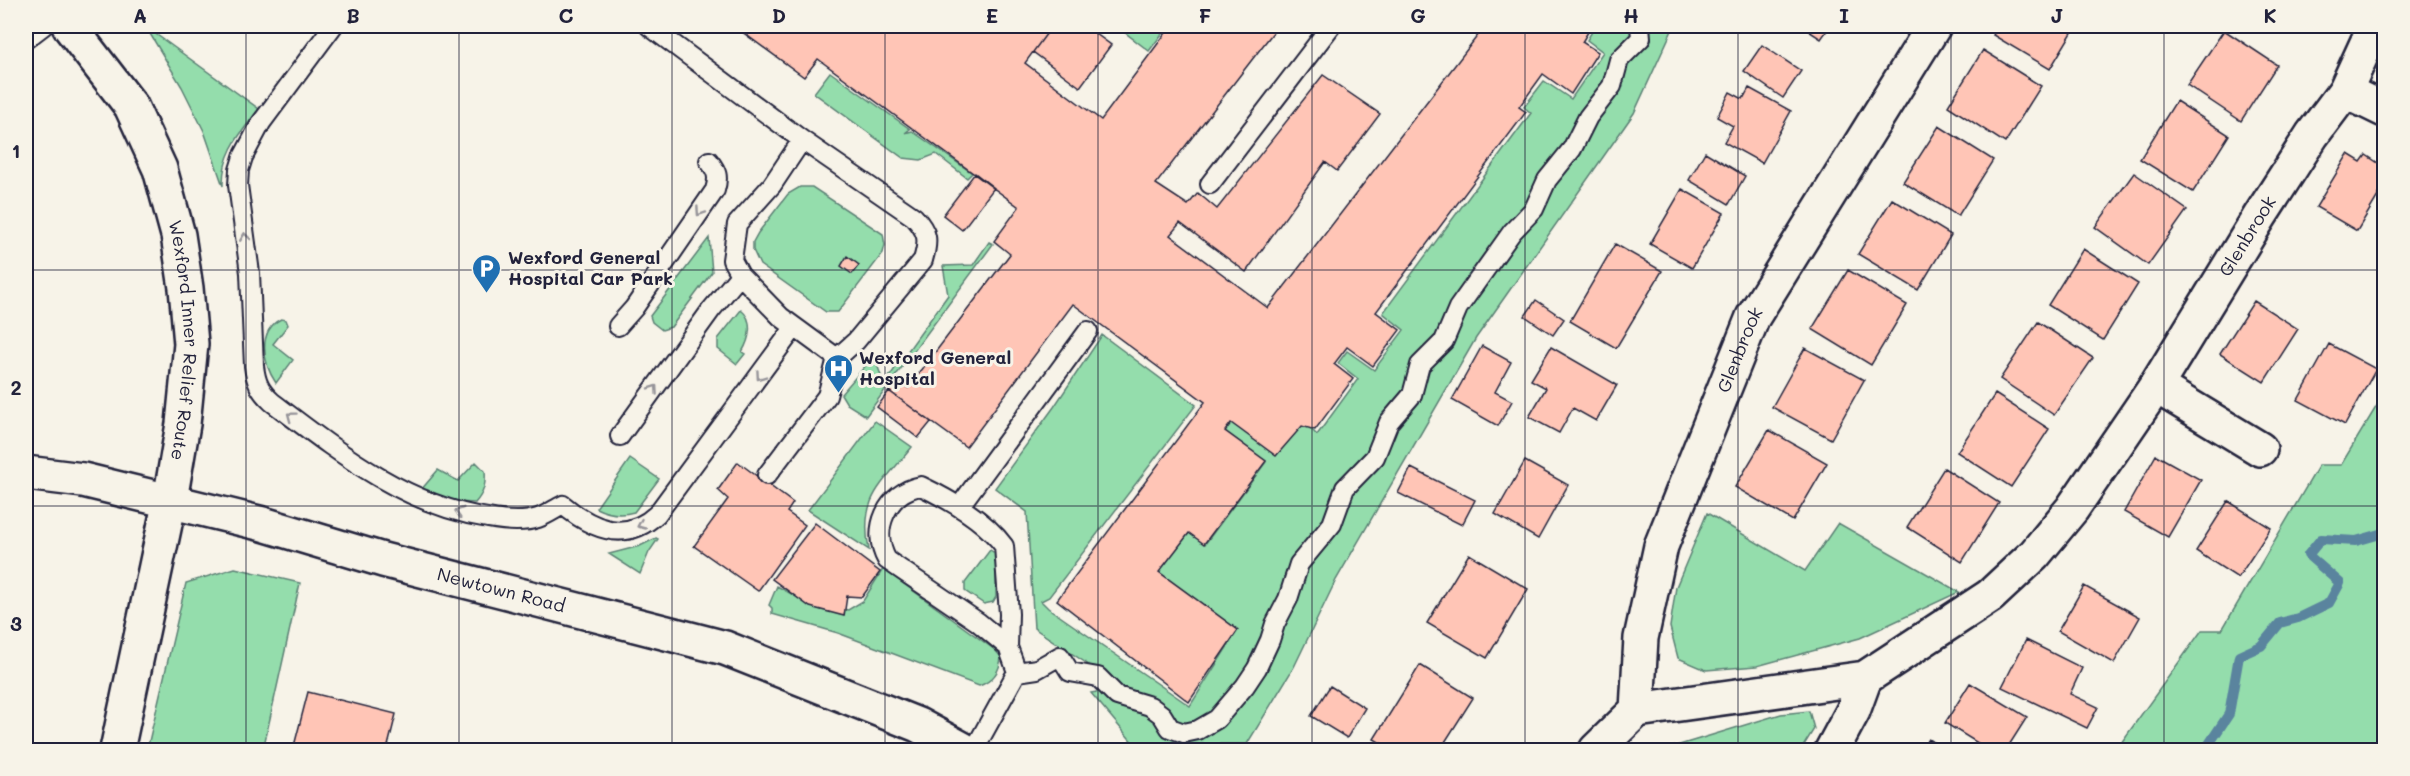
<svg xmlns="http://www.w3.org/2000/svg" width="2410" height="776" font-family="Mali,sans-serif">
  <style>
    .green { fill: #94ddac; stroke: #5b8074; stroke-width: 1.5 }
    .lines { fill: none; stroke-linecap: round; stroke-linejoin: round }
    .stream { stroke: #5a849e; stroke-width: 10 }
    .building { fill: #ffc5b6; stroke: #22223b; stroke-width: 1.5 }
    .lane-casing { stroke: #22223b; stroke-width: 22 }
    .street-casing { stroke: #22223b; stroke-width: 38 }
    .secondary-casing { stroke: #22223b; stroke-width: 38 }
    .lane { stroke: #f7f3e8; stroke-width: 18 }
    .street { stroke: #f7f3e8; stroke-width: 33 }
    .secondary { stroke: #f7f3e8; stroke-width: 33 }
    .oneway { stroke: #97959a }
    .grid { fill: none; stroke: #22223b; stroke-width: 1.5; stroke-opacity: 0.55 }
    .labels { text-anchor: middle; stroke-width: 6; stroke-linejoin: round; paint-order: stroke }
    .street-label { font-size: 18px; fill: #22223b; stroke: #f7f3e8 }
    .poi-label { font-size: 18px; font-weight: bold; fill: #22223b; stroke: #f7f3e8; text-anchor: start }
    .neatline { fill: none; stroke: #22223b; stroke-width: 2 }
    .grid-label { font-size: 20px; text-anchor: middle; font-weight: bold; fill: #22223b }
  </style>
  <rect width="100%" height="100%" fill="#f7f3e8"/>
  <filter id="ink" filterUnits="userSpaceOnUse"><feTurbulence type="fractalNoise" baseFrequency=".0167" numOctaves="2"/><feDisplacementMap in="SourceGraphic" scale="12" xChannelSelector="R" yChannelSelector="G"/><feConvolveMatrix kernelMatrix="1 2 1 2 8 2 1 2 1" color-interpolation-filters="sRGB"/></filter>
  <g filter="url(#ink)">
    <path class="green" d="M1127 26H1168L1149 51 1123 31Z
      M1590 26H1674L1634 113 1476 338 1336 580 1294 667 1247 744H1134L1091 693 1119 688 1095 669 1034 628 1027 512 995 488 1054 407 1102 335 1196 405 1049 597 1041 601 1048 608 1190 706 1238 630 1159 572 1189 533 1205 544 1266 462 1225 431 1231 423 1302 420 1317 435 1358 379 1338 363 1347 351 1374 370 1404 330 1383 313 1531 113 1524 107 1544 81 1571 99 1603 52 1587 40 1594 28Z
      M146 27 259 109C240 134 222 153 223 186L204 131 182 87Z
      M830 72 910 129 905 133 912 131 972 173 967 178 936 154 921 160 903 158 814 93Z
      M800 187H812L883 234 885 245 883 253 838 312H826L760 265 753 250V242L758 233 788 194Z
      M709 238 712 272 671 327 662 330 652 322 650 316Z
      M989 242 993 244 866 416 847 404 841 394 874 356 884 384 948 295 943 266 973 265Z
      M741 310C754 320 750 339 742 352L745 354 737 364 718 349V339Z
      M281 319 286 320 288 325 273 344 293 360 276 383C263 364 257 331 281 319Z
      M2384 394V750H2116L2202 630H2222L2319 465H2341Z
      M875 421 912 447C881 486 859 497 869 550L808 510Z
      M630 459 659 479 634 512C620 516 608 514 596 508Z
      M476 462 485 471C486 484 484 493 475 503L457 502 421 490 438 470 458 481Z
      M1707 513 1805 571 1838 523 1959 592 1860 638 1757 666 1706 670 1678 658 1670 627 1676 587Z
      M656 538 658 539 649 552 640 574 609 554 640 546Z
      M990 550 996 554V597L993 602 984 604 965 591V583Z
      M235 568 300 583 263 750H147L186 583Z
      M883 569 995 650 1001 657C1000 672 993 681 979 686L838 633 772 614V608L769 605 777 586 808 603 848 610 863 601Z
      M1809 711 1814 729 1801 750H1663L1781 714Z"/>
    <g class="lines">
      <path class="stream" d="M2205 750 2229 714 2239 656 2261 646 2280 623 2298 618 2329 603 2340 583 2308 555 2321 539 2356 541 2384 533"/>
    </g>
    <path class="building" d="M734 26H1052L1025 63 1101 120 1171 26H1278L1156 184 1188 205 1198 193 1217 209 1323 75 1380 114 1337 171 1325 162 1246 272 1180 223 1170 235 1268 308 1485 26H1579L1588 32 1582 42 1598 52 1571 94 1543 74 1519 107 1526 112 1376 312 1400 330 1373 366 1347 347 1334 364 1353 379 1315 430 1302 426 1276 456 1231 423 1225 431 1266 461 1204 544 1189 533 1159 572 1238 630 1189 702 1057 600 1205 402 1073 304 966 447 889 391 897 380 908 388 1010 254 994 241 1019 207 818 59 804 77Z
      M734 26H1052L1025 63 1101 120 1171 26H1278L1156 184 1188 205 1198 193 1217 209 1323 75 1380 114 1337 171 1325 162 1246 272 1180 223 1170 235 1268 308 1485 26H1579L1588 32 1582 42 1598 52 1571 94 1543 74 1519 107 1526 112 1376 312 1400 330 1373 366 1347 347 1334 364 1353 379 1315 430 1302 426 1276 456 1231 423 1225 431 1266 461 1204 544 1189 533 1159 572 1238 630 1189 702 1057 600 1205 402 1073 304 966 447 889 391 897 380 908 388 1010 254 994 241 1019 207 818 59 804 77Z
      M1052 26H1085L1111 45 1080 87 1033 52Z
      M1801 26H1830L1821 39Z
      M1999 26H2076L2050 69 1993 35Z
      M2224 30 2277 65 2241 121 2187 85Z
      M1762 45 1801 71 1783 98 1744 71Z
      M1983 50 2041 86 2005 143 1948 106Z
      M1749 88 1791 111 1762 163 1724 142 1733 126 1717 117 1730 92 1743 99Z
      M2176 101 2229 135 2193 192 2140 159Z
      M1939 126 1993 160 1958 216 1903 182Z
      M1705 152 1745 176 1729 204 1689 180Z
      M2348 154 2361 162 2366 155 2384 167V186L2357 231 2316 207Z
      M975 173 994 188 962 230 943 215Z
      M2134 173 2187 210 2148 265 2095 227Z
      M1682 189 1724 213 1692 268 1650 244Z
      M1892 199 1951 235 1918 290 1858 254Z
      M1615 244 1662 271 1616 348 1570 321Z
      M2083 249 2138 284 2103 340 2048 305Z
      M847 256 859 265 852 274 841 266Z
      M1848 270 1907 305 1871 365 1812 329Z
      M1536 300 1564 319 1553 335 1525 316Z
      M2254 301 2298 329 2264 382 2220 354Z
      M2038 322 2093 358 2054 415 2000 379Z
      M2329 344 2376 369 2345 425 2298 400Z
      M1482 346 1511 362 1495 392 1512 401 1498 426 1452 400Z
      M1551 347 1617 385 1596 421 1573 408 1559 433 1529 417 1546 388 1531 380Z
      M1805 348 1864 380 1831 439 1772 407Z
      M889 391 931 422 918 438 877 407Z
      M1995 394 2049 429 2011 487 1957 452Z
      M1769 430 1827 463 1793 521 1735 487Z
      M2156 455 2201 480 2168 537 2124 512Z
      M1525 461 1568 485 1538 539 1495 514Z
      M738 462 793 503 787 512 805 525 758 591 694 546 728 499 718 490Z
      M1411 468 1475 500 1462 525 1398 493Z
      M1944 468 1999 503 1962 562 1907 527Z
      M2228 501 2271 528 2238 578 2196 551Z
      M815 523 880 572 862 597 847 596 844 616 810 607 772 579Z
      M1469 554 1528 589 1487 658 1427 623Z
      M2084 586 2140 617 2114 663 2058 631Z
      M26 634 29 635 26 656Z
      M2026 640 2082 668 2070 694 2098 707 2087 728 2002 687Z
      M1420 665 1473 698 1440 750H1393L1374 739Z
      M1970 683 2027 717 2006 750H1989L1945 723Z
      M1330 686 1365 708 1347 738 1311 716Z
      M308 692 396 714 387 750H351L326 744 324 750H293Z
      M1928 739 1946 750H1920Z"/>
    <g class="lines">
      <defs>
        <path id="lane" d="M333 26 261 123 243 157 239 170 238 185 250 273 254 366C256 383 260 391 272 402 338 452 404 505 488 518 504 521 523 523 538 518 547 515 555 509 563 505 592 529 625 544 657 514L794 328
          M649 26 802 140
          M26 39 43 26
          M802 140 914 217C928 232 929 240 923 260L856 341 837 358 781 317 740 275 732 260 737 224 772 185Z
          M1210 184 1331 26
          M618 326 634 308 715 190C719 177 717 171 709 161
          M620 436 711 310 740 275
          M767 475 827 396 837 358
          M921 486C950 500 984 519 1004 546L1009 614 1008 647 978 622 887 560C870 530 887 492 921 486Z
          M959 507 1088 331
          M1017 672 1037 669 1060 656 1070 672 1098 677 1117 696 1150 706 1162 715 1170 728 1184 733 1198 730 1217 719 1245 686 1257 668 1270 640 1275 624 1288 599 1299 564 1332 524 1345 488 1375 457 1389 422 1412 395 1420 365 1444 341 1458 308 1512 232 1534 209 1547 180 1572 149 1588 117 1612 86 1619 60 1641 38 1640 26
          M974 750 1017 672 1008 647"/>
        <g id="street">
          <path d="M2345 91 2384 110"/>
          <path d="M2156 386 2260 449"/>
          <path id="s1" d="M1637 710 1865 678 1990 596 2034 555 2072 509 2156 386 2260 216 2312 135 2345 91 2372 32"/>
          <path id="s2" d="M1596 750 1637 710 1641 638 1661 546 1753 317 1934 26"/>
          <path d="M1832 750 1853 711 1865 678"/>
        </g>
        <g id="secondary">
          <path id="s3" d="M69 26 131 106 160 169 178 235 186 288 191 344 183 424 170 500 117 750"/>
          <path id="s4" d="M26 473 83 480 263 524 383 560 725 648 918 725 964 750"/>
        </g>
      </defs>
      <use href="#lane" class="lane-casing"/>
      <use href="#street" class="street-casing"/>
      <use href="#secondary" class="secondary-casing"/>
      <use href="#lane" class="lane"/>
      <use href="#street" class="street"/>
      <use href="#secondary" class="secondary"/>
    </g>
    <defs><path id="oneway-chevron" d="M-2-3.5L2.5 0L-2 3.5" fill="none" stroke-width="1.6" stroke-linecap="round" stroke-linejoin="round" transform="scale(1.5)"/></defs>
    <g class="oneway">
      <use href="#oneway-chevron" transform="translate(700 212) rotate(124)"/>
      <use href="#oneway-chevron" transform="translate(245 237) rotate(-98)"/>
      <use href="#oneway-chevron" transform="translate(760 376) rotate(125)"/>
      <use href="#oneway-chevron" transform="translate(654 389) rotate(-55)"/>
      <use href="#oneway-chevron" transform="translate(291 416) rotate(-143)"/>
      <use href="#oneway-chevron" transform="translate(459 512) rotate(-163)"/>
      <use href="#oneway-chevron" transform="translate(641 525) rotate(156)"/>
    </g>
  </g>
  <path class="grid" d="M246 26V750M459 26V750M672 26V750M885 26V750M1098 26V750M1312 26V750M1525 26V750M1738 26V750M1951 26V750M2164 26V750M26 270H2384M26 506H2384"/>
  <defs>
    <symbol id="parking-pin" viewBox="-11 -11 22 30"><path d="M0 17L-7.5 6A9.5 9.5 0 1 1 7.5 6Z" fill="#1f6fb2" stroke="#f7f3e8"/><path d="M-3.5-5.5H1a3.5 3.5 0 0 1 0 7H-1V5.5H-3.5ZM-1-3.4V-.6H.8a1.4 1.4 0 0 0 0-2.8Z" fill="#fff"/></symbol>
    <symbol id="hospital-pin" viewBox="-11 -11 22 30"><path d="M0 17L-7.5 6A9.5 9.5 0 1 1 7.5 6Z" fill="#1f6fb2" stroke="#f7f3e8"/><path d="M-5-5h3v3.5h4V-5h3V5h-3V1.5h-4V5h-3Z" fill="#fff"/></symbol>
  </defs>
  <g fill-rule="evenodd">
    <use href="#parking-pin" x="470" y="252" width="33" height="45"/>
    <use href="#hospital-pin" x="822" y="352" width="33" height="45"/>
  </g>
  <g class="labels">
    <g class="street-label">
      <text dy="6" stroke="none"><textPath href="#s1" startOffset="824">Glenbrook</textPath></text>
      <text dy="6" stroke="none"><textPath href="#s3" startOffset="345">Wexford Inner Relief Route</textPath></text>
      <text dy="6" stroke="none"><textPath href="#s2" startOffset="435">Glenbrook</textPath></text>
      <text dy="6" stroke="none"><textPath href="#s4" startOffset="490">Newtown Road</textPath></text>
    </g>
    <g class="poi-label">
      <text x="508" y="264">Wexford General<tspan x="508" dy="21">Hospital Car Park</tspan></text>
      <text x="859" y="364">Wexford General<tspan x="859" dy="21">Hospital</tspan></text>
    </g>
  </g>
  <rect width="2410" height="776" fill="none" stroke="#f7f3e8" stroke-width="66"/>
  <rect x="33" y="33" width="2344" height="710" class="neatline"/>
  <g class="grid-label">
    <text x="140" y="23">A</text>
    <text x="353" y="23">B</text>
    <text x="566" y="23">C</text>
    <text x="779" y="23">D</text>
    <text x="992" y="23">E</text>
    <text x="1205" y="23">F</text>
    <text x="1418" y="23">G</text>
    <text x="1631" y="23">H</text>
    <text x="1844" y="23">I</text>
    <text x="2057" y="23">J</text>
    <text x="2270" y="23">K</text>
    <text x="16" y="158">1</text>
    <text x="16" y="395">2</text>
    <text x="16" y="631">3</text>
  </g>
</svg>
